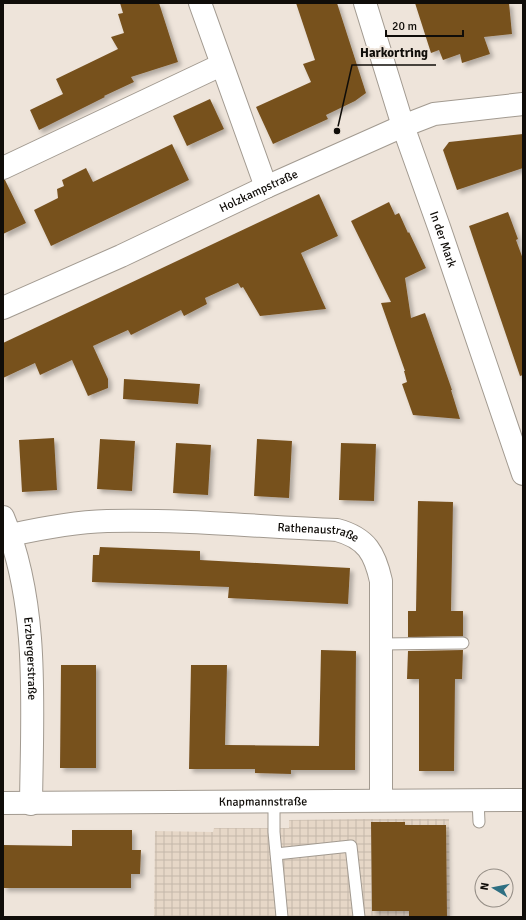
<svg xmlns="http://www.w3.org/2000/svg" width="526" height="920" font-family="Signika,sans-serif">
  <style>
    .industrial { fill: url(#industrial-grid) }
    .building { fill: #77511f; filter: url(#shadow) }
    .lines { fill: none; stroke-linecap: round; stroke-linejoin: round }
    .service-casing { stroke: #a29a90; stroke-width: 13 }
    .minor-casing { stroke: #a29a90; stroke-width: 24 }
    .service { stroke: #fff; stroke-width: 11 }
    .minor { stroke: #fff; stroke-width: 22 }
    .labels { text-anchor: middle; stroke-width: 4; stroke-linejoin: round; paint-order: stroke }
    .street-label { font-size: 12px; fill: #100d09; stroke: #eee4da }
    .leader { fill: none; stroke: #100d09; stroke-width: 1.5 }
    .callout-dot { fill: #100d09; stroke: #eee4da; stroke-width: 1.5 }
    .callout-label { font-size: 13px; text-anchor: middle; font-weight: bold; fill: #100d09; stroke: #eee4da; stroke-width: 4; stroke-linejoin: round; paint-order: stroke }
  </style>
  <defs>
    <pattern id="industrial-grid" width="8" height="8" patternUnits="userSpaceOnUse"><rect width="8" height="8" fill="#e6d7c7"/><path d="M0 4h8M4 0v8" fill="none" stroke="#c4b7aa"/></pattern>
    <filter id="shadow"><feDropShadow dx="3.5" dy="3.5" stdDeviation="2" flood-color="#0004"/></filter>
  </defs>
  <rect width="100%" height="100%" fill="#eee4da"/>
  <path class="industrial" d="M369 819H449L450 917H154L155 831 213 832 214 828H289V820Z"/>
  <path class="building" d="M120 3H159L178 62 131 77 134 82 104 96 105 97 39 130 30 110 63 94 56 79 118 49 111 37 124 33 118 14 123 13Z
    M296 3H337L366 93 355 101 326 115 328 119 273 144 256 107 311 82 303 64 315 60Z
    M415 3H509L512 34 484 37 490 54 462 63 460 54 443 60 439 50 431 53Z
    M210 99 224 129 187 146 173 116Z
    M523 134V168L457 190 443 150 449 142Z
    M172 144 189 180 51 246 34 210 58 198 57 189 64 186 62 180 86 168 93 182Z
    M3 180H5L26 223 3 234Z
    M319 194 338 236 301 253 326 309 260 316 243 287 241 288 238 283 205 298 207 304 184 316 181 310 131 335 128 330 93 346 108 379V388L88 396 72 360 40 375 35 363 3 378V343Z
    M389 202 395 215 399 213 408 233 409 232 426 268 405 278 411 318 425 313 452 390H451L460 419 413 415 402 384 407 382 404 371H405L381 303 391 302 351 221Z
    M508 212 518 239 516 240 523 259V375L520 376 469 226Z
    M124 379 200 384 198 404 123 399Z
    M54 438 57 490 22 492 19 440Z
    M100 439 135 441 132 491 97 489Z
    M257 439 292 441 289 498 254 496Z
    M176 443 211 445 208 495 173 493Z
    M341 443 376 444 374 501 339 500Z
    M418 501 453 502 451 611H463V636L408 637V611H416Z
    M100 547 200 551V560L350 568 348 604 228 598 229 587 92 582 93 555H99Z
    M321 650 356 651 355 770H291V774L255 773V769H189L191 665H227L225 745 319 746Z
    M463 650 462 679H455L454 771H419V679H407L408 651Z
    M61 665H96V768H60Z
    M371 822H405V825H446L447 917H409V911H372Z
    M72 830H132V850H141L140 874H131V888H3V845L72 846Z"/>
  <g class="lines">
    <defs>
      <path id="service" d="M382 644 463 643
        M478 800 479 822
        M274 801V832L282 917
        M276 854 351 846 359 917"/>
      <g id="minor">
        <path d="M200 3 266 187"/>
        <path id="s1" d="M365 3 403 126 439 227 523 474"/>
        <path d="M3 168 221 65"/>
        <path id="s2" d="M3 308 121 256 266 187 403 126 434 114 523 104"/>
        <path id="s3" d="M3 517C40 604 32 710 31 804"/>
        <path id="s4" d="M11 535C42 528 74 522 107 521 184 519 260 527 337 530 367 538 375 554 381 581V800"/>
        <path id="s5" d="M3 803 523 800"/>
      </g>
    </defs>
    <use href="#service" class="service-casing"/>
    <use href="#minor" class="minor-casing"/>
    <use href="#service" class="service"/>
    <use href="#minor" class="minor"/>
  </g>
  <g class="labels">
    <g class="street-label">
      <text dy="4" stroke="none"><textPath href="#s2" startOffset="281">Holzkampstraße</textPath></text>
      <text dy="4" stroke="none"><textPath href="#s1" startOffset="249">In der Mark</textPath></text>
      <text dy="4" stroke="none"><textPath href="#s4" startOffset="309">Rathenaustraße</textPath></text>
      <text dy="4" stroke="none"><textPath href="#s3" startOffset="145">Erzbergerstraße</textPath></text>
      <text dy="4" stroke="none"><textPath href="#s5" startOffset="260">Knapmannstraße</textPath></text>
    </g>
  </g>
  <path class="leader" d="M337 131L352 65H436"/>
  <circle class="callout-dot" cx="337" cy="131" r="4"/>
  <g class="callout-label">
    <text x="394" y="57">Harkortring</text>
  </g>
  <rect width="526" height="920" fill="none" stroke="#100d09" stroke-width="8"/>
  <g transform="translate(494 888) rotate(280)"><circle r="19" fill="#eee4da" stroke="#958e86"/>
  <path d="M0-3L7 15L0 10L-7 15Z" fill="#2e6f82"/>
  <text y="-6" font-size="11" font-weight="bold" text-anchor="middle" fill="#100d09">N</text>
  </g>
  <path d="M386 30v6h77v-6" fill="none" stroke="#100d09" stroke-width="2"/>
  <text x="392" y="30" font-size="12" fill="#100d09" stroke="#eee4da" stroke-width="3" paint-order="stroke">20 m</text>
</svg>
